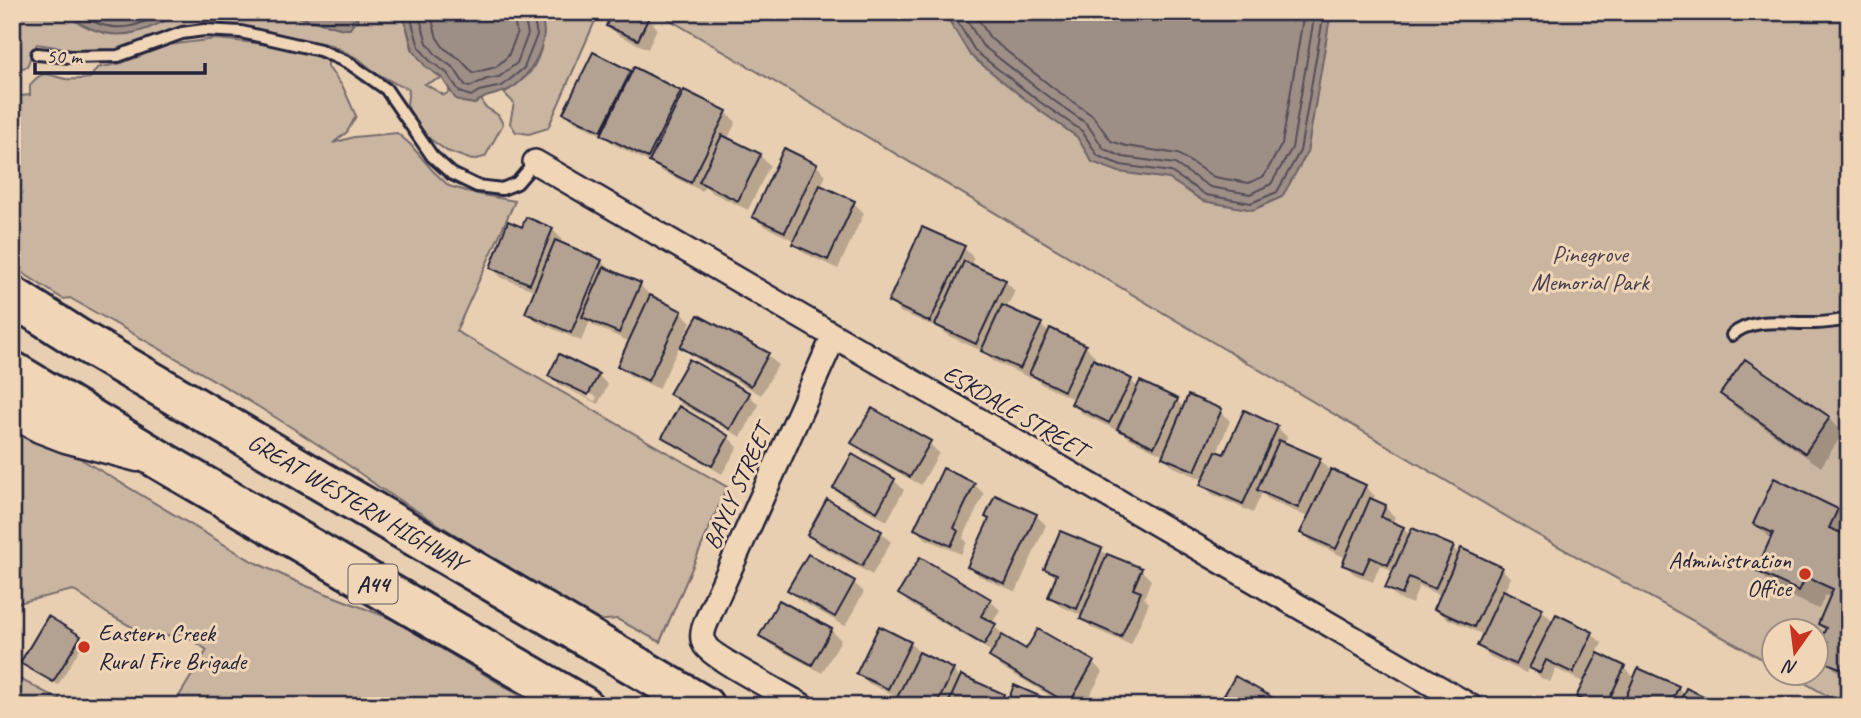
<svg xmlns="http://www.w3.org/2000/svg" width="1861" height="718" font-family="Caveat,sans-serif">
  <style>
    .green { fill: #cab5a0; stroke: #766c6e; stroke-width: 2 }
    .water { fill: #9e8f86; stroke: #6c6368; stroke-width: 2 }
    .shadow { fill: #0003; fill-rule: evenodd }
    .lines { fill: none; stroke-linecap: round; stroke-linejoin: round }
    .shore { stroke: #544e59; stroke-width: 2 }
    .building { fill: #b3a192; stroke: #22223b; stroke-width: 2 }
    .lane-casing { stroke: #22223b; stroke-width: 16 }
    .street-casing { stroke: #22223b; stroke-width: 28 }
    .secondary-casing { stroke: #22223b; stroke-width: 37 }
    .highway-casing { stroke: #22223b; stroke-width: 44 }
    .lane { stroke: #f0d6b7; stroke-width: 10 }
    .street { stroke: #f0d6b7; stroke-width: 23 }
    .secondary { stroke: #f0d6b7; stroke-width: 32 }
    .highway { stroke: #f0d6b7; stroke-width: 38 }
    .poi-dot { fill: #c8321e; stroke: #f0d6b7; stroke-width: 2.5 }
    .labels { text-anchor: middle; stroke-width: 6; stroke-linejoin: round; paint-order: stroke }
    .shield { fill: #f0d6b7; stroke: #605860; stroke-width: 2 }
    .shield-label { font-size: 23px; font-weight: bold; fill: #22223b }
    .park-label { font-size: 24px; fill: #443f4f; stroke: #f0d6b7 }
    .street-label { font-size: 24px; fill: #22223b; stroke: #f0d6b7 }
    .poi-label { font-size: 24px; fill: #22223b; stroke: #f0d6b7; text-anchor: end }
  </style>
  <rect width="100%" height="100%" fill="#e8cfb2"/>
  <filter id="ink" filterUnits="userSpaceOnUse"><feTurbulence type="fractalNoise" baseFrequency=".0143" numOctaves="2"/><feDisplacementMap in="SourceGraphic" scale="14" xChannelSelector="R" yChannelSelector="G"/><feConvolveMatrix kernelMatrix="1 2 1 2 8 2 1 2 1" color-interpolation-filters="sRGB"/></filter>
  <g filter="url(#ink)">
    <path class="green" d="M12 12H71L77 22 147 29 182 12H279L344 29 357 20 360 12H395L405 21 412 49 454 79 442 78 425 84 444 95 449 92V87C454 99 462 102 475 104L481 98 484 106 498 115 503 124 485 157 472 160 447 151 426 136 409 110 407 104 409 89 396 84 376 73 359 59 331 45 220 23 178 29 111 52 82 53 63 48 37 44 31 56 27 67 12 70Z
      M536 12H599L548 128 529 134 516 132 510 123 514 103 504 93C513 87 525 80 531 71 541 56 550 27 536 12Z
      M657 12H1849V706H1845L1788 673 1815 672V630H1773V665L1534 533Z
      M215 39C253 42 293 46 328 61V67L343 87 356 116 347 132 333 143 354 137 397 133 410 144 432 170 449 186 477 194 515 201 456 331 727 487 660 642 617 619 594 621 380 488C283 416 175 358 70 298L63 299 12 266V97L30 95V85C44 68 47 75 66 79 73 80 82 79 90 78L97 68 122 63 168 45Z
      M12 418 252 561 304 585 392 619 537 706H179L175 703 207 650 182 633 152 638 108 614 73 590 14 604 12 602Z
      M12 675 64 702 69 706H12Z"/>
    <path class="water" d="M71 12H182C152 28 125 43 92 29 80 24 77 23 71 12Z
      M279 12H360L350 29H344Z
      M395 12H536C556 32 533 72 515 86 502 96 486 93 475 104L462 102 455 98 442 78 426 67 413 50 405 21Z
      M944 12H1331L1307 153 1282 197 1253 210 1203 201 1169 179 1119 172 1092 162 1077 137 1036 108 970 55Z"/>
    <path class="shadow" d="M648 18 657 28 648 49 618 35 608 25Z
      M630 72 632 75 680 92 683 95 726 112 736 122 727 140 760 156 770 165 748 210 711 192 705 186 702 191 661 171 653 164 613 144 606 137 575 122 565 113Z
      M785 151 816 165 826 175 821 187 854 203 864 213 838 269 804 253 794 243 795 241 764 226 754 217Z
      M523 229H552L562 239 560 244 601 261 611 271 640 285 650 295 649 297 681 312 691 322 684 337 687 338 768 355 778 365 761 395 692 356 680 345 659 389 629 375 619 366 630 342 594 326 590 322 581 341 537 322 527 312 536 291 502 278 492 268Z
      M964 248 974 258 970 265 1005 281 1015 291 1006 309 1041 325 1050 334 1085 346 1095 356 1092 361 1131 380 1138 388 1177 400 1184 408 1221 411 1230 421 1217 453 1224 457 1277 427 1287 437 1284 444 1320 460 1330 470 1365 486 1375 496 1372 501 1385 507 1395 517 1392 524 1403 528 1410 535 1453 548 1460 554 1501 568 1511 578 1504 592 1542 610 1554 622 1592 634 1602 643 1597 654 1624 668 1636 679 1678 687 1685 695 1721 706H1624L1625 702 1623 701 1620 706H1588L1579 696 1585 683 1556 669 1550 682 1541 678 1530 666 1526 673 1489 656 1479 646 1484 635 1446 618 1436 608 1441 596 1419 586 1412 604 1397 598 1388 588 1394 572 1380 565 1373 582 1354 574 1344 564 1346 558 1312 542 1303 533 1310 518 1269 500 1262 493 1253 513 1212 494 1202 484 1204 480 1174 467 1164 457V455L1129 438 1121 430 1120 432 1083 414 1073 404 1075 400 1041 384 1032 375 1030 378 993 361 984 352 947 335 941 329 900 312 890 302Z
      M689 361 749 395 759 405 741 437 681 404 671 394Z
      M551 375H598L608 385 598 404 560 385ZM560 379 597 397 595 401 560 383Z
      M1722 394 1829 418 1843 433 1821 467 1737 409Z
      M664 436 728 437 738 447 722 474 674 446Z
      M854 443H929L939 453 921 485 863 453Z
      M894 480 904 490 887 521 845 498 836 488Z
      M974 484 984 494 963 538 967 542 961 554 926 539 916 529Z
      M1837 510 1849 521V682L1827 662 1828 657 1825 654 1829 644 1823 638 1826 630 1820 624 1831 598 1825 595 1819 609 1777 590 1758 571 1772 540 1755 523Z
      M1036 515 1046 525 1016 592 979 576 970 566 990 520 987 517Z
      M881 532 891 542 872 575 819 545 809 535Z
      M1061 533 1101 550 1107 555 1141 570 1151 580 1144 598 1149 603 1131 645 1092 628 1082 618 1083 616 1060 606 1050 596 1057 579 1046 568Z
      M808 557 854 583 864 592 845 626 799 600 789 590Z
      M900 594 990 600 1000 610 992 624 1005 636 1004 638 1027 651 1039 631 1093 663 1103 672 1084 706H1068L1001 667 991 657 994 653 910 604Z
      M831 630 841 640 822 673 771 645 761 635Z
      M79 637 84 642 58 685 27 667 22 662Z
      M910 643 920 653 953 670 961 679 1003 695 1009 702 1052 703 1055 706H899V698L868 683 858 673Z"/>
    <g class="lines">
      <path class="shore" d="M79 12C83 18 86 19 92 21 120 34 141 25 166 12
        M406 12 411 19 419 47 430 61 447 73 460 92 471 96 479 91 502 86 524 68 537 35 532 12
        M418 12 427 43 437 56 454 68 465 85 469 87 487 79 499 77 517 63 528 34 523 12
        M430 12 437 38 444 48 460 59 473 73 496 67 508 56 517 34 512 12
        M952 12 975 51 1040 102 1082 131 1098 156 1121 165 1171 172 1206 195 1251 203 1277 192 1300 151 1324 12
        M962 12 982 45 1046 95 1087 124 1104 149 1123 157 1175 164 1210 187 1250 194 1271 184 1292 148 1315 12
        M974 12 990 38 1052 87 1093 116 1111 141 1126 146 1178 154 1214 177 1249 183 1264 176 1282 144 1304 12"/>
    </g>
    <path class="building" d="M612 12H639L649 17 638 40 606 26Z
      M593 52 631 71 601 131 563 113Z
      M634 67 681 91 648 158 601 135Z
      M684 90 727 111 691 183 649 162Z
      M722 135 761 154 738 201 699 182Z
      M784 148 817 164 785 232 752 217Z
      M820 185 855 201 828 260 792 244Z
      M526 217 553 228 530 284 490 268 508 221 522 227Z
      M922 227 965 246 930 322 888 302Z
      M555 240 602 260 571 333 525 313Z
      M964 261 1006 280 976 344 935 325Z
      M604 267 641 283 619 333 582 317Z
      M650 295 682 311 648 381 617 366Z
      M1002 305 1042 323 1020 369 981 351Z
      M698 315 769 353 751 386 680 347Z
      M1050 328 1086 345 1064 391 1029 374Z
      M559 354 599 374 588 395 548 376Z
      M689 359 750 393 730 429 669 394Z
      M1093 359 1132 379 1109 423 1071 404Z
      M1745 359 1830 417 1805 453 1720 394Z
      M1140 381 1178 399 1154 447 1117 429Z
      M1188 395 1222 409 1195 471 1162 457Z
      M679 406 729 436 712 466 662 437Z
      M872 408 931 441 910 477 851 443Z
      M1244 410 1278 426 1243 504 1200 485 1216 451 1224 454Z
      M1279 440 1321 458 1298 508 1257 490Z
      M852 454 895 479 877 512 833 488Z
      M943 468 975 483 954 528 958 531 951 546 914 529Z
      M1331 469 1366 485 1336 549 1300 533Z
      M1774 478 1838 509 1829 528 1844 534 1849 523V672L1825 662 1827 656 1823 654 1828 642 1821 639 1826 628 1818 624 1833 589 1806 577 1799 591 1756 571 1773 533 1753 524Z
      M995 495 1037 514 1005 584 967 567 989 519 985 517Z
      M1370 498 1386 505 1381 517 1404 527 1388 565 1370 557 1363 573 1342 565Z
      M827 499 882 531 862 566 807 535Z
      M1412 528 1454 546 1435 589 1409 577 1402 595 1385 588Z
      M1060 531 1102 548 1077 609 1048 597 1057 574 1044 569Z
      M1461 548 1502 567 1474 627 1434 609Z
      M808 554 855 581 835 617 787 590Z
      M1107 554 1142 568 1133 589 1141 592 1121 637 1080 619Z
      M920 557 991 599 981 616 996 624 984 645 898 594Z
      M1503 590 1543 608 1516 665 1477 646Z
      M779 600 832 629 812 665 759 636Z
      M1556 614 1593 632 1573 673 1546 660 1540 673 1529 668Z
      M48 616 81 636 53 682 20 663Z
      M879 626 911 642 888 689 856 674Z
      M1038 629 1094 661 1069 704 989 657 1002 635 1026 649Z
      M919 652 954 669 936 706H899L894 704Z
      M1598 653 1625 666 1606 706H1595L1576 697Z
      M1638 668 1679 686 1670 706H1622Z
      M961 675 1004 694 999 706H947Z
      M1235 676 1287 706H1218Z
      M1014 685 1053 702 1052 706H1006Z
      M1686 688 1725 706H1678Z"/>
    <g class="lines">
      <defs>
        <path id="lane" d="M37 54 70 57 118 56 182 33 204 30 241 32 320 50 349 63 386 89 432 156 452 174 477 186 502 189 517 183 535 162
          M1732 335C1754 316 1788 324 1815 323 1826 323 1838 321 1849 319"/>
        <path id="street" d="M535 162 1470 706
          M803 706C787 696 711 657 705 645 699 634 706 623 710 613L834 336"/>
        <path id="secondary" d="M12 411 40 426 66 436 138 455"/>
        <g id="highway">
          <path id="s1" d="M12 296 79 339 704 706"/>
          <path d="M12 371 163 462 583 706"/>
        </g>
      </defs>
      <use href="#lane" class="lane-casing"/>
      <use href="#street" class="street-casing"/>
      <use href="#secondary" class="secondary-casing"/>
      <use href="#highway" class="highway-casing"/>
      <use href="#lane" class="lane"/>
      <use href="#street" class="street"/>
      <use href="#secondary" class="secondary"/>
      <use href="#highway" class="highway"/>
    </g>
  </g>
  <g class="poi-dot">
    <circle cx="1805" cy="574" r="7"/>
    <circle cx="84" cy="647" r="7"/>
  </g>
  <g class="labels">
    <rect class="shield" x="348.5" y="564.5" width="49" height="39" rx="5"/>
    <g class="shield-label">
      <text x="373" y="592">A44</text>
    </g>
    <g class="park-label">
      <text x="1590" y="262">Pinegrove<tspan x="1590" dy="28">Memorial Park</tspan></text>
    </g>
    <g class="street-label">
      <text transform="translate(1015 411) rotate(30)" y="8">ESKDALE STREET</text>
      <text transform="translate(737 487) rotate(-66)" y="8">BAYLY STREET</text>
      <text dy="8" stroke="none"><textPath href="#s1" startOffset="402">GREAT WESTERN HIGHWAY</textPath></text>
    </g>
    <g class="poi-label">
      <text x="1791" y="568">Administration<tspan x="1791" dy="28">Office</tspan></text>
      <text x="98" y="641" text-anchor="start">Eastern Creek<tspan x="98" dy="28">Rural Fire Brigade</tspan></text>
    </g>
  </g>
  <rect width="1861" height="718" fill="none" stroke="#f0d6b7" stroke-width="42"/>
  <rect x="21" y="21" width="1819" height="676" fill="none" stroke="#22223b" stroke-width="2.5" filter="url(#ink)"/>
  <g transform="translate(1795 652) rotate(194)"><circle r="33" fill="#f0d6b7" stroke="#9e8e85" stroke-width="2"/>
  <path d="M0-5L12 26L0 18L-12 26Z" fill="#c8321e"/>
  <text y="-10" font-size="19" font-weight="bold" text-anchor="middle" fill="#22223b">N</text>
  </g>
  <path d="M35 63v10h170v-10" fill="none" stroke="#22223b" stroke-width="3.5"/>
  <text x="46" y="63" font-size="21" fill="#22223b" stroke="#f0d6b7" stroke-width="5" paint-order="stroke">50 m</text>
</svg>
